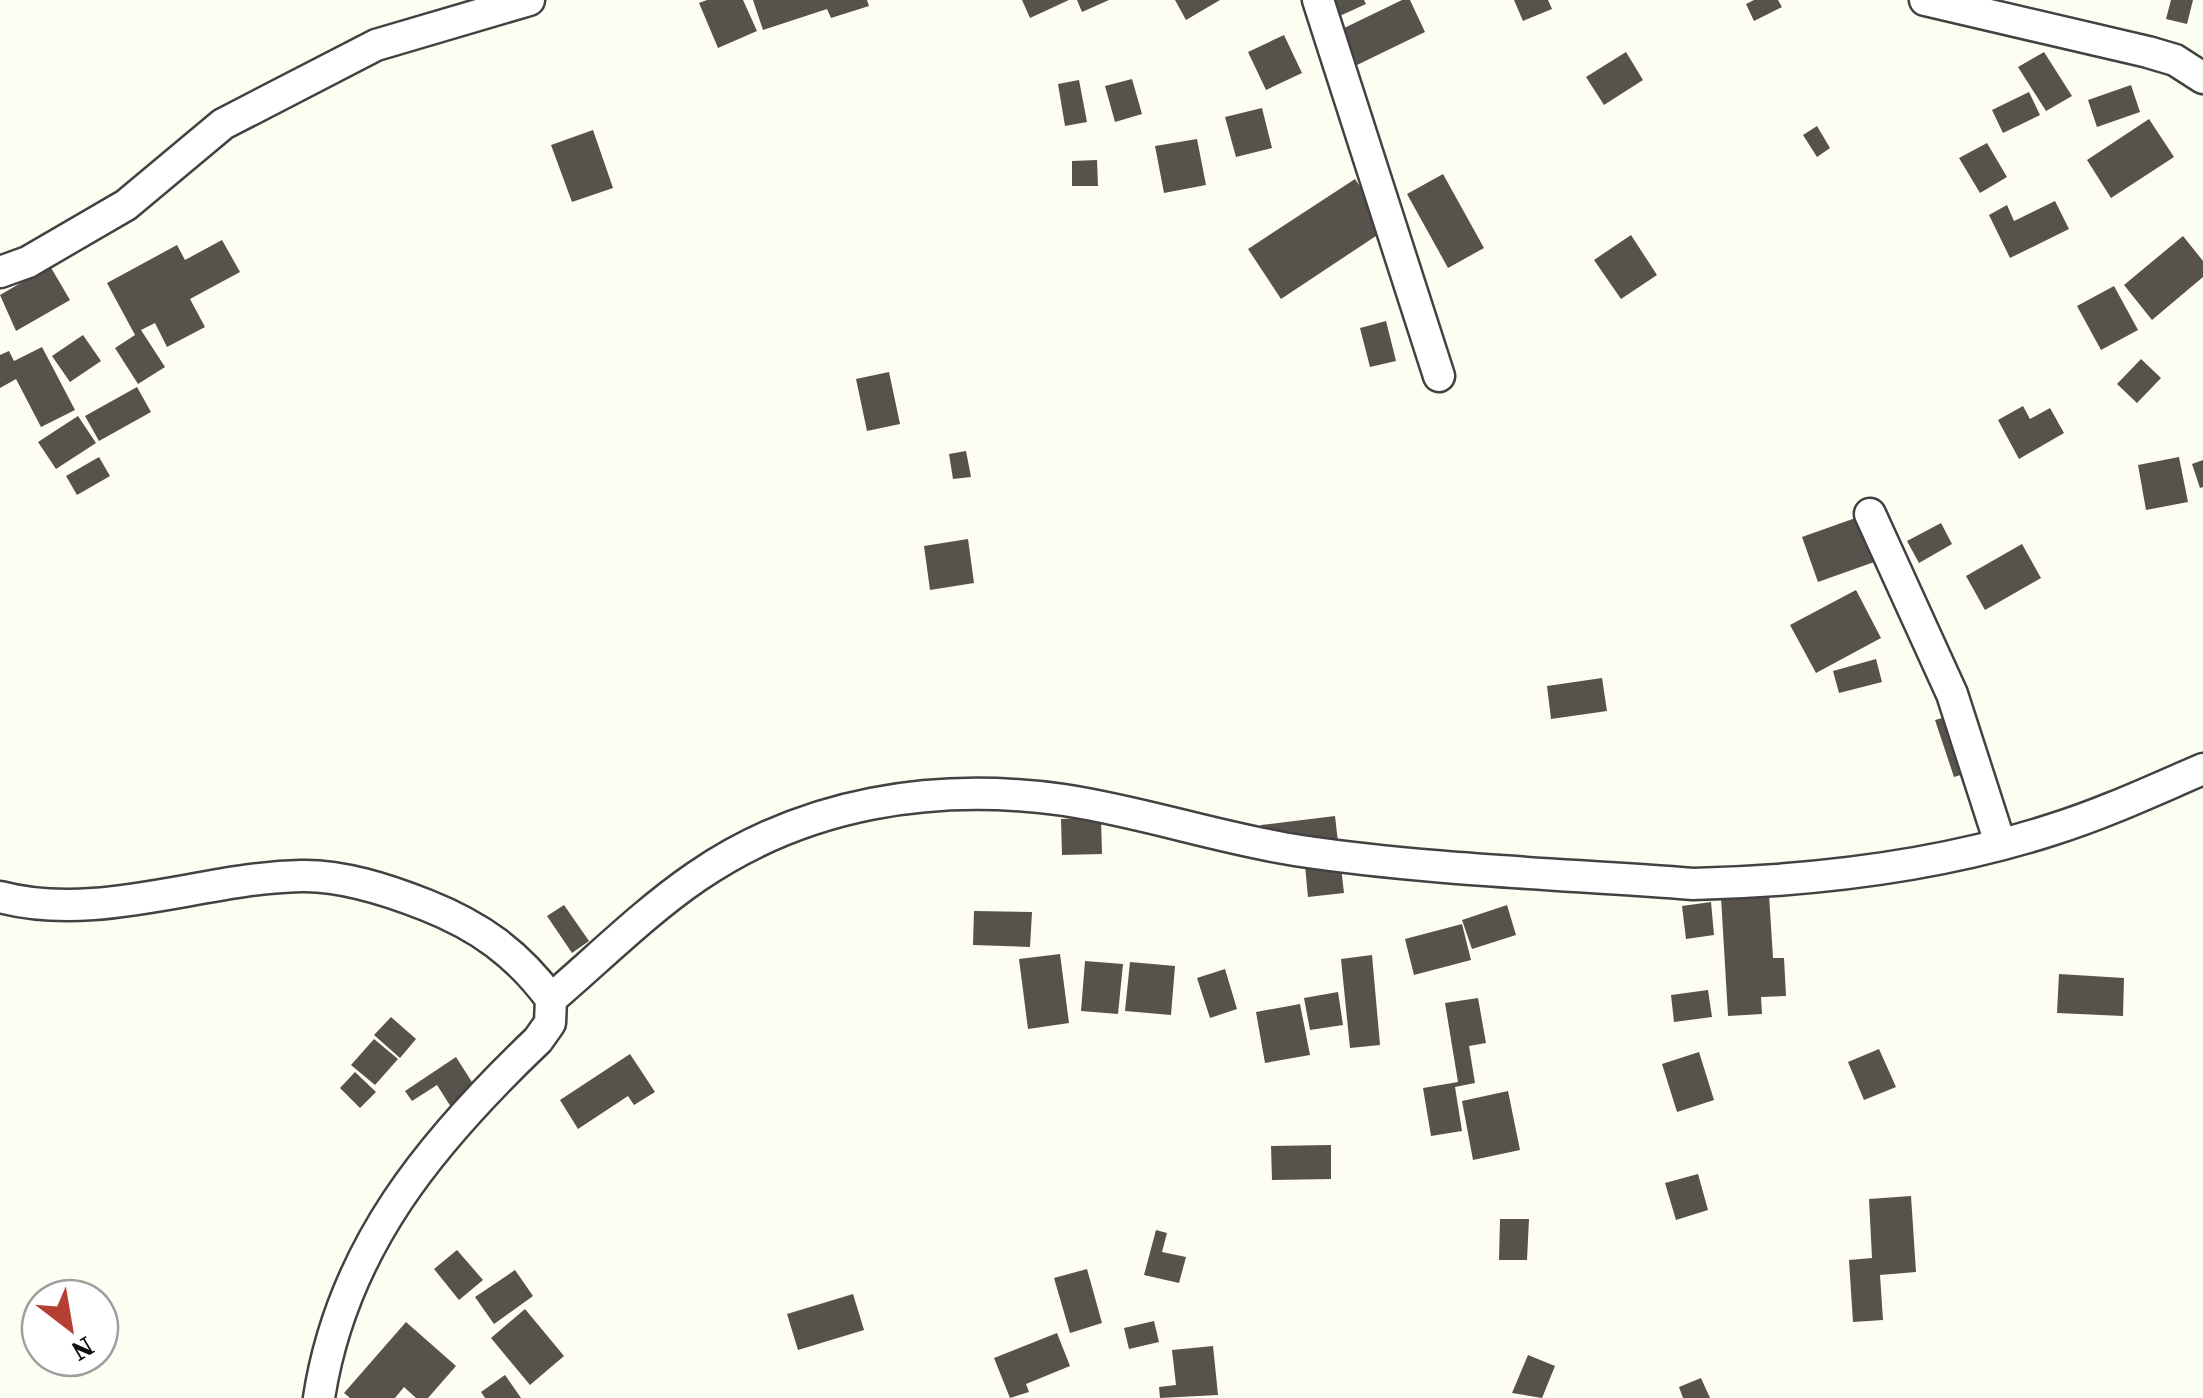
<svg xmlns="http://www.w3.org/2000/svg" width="2203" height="1398" font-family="'Source Serif 4',serif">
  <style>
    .building { fill: #57524c }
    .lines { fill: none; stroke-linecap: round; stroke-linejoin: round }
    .minor-casing { stroke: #424242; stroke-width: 35 }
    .minor { stroke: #fff; stroke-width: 30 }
  </style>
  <rect width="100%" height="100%" fill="#fefdf2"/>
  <path class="building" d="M707 0H743L757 31 718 48 699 3Z
    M753 0H867L869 6 831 18 827 9 763 30Z
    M1022 0H1069L1030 18Z
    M1077 0H1109L1082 12Z
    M1175 0H1220L1186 20Z
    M1315 0H1364L1366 4 1322 24Z
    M1402 0H1410L1425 32 1355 66 1338 31Z
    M1514 0H1548L1552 9 1523 21Z
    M1754 0H1778L1782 7 1754 21 1746 4Z
    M2171 0H2193L2187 24 2166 19Z
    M1284 35 1302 73 1266 90 1248 52Z
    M1626 52 1643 80 1604 105 1586 77Z
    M2044 52 2072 96 2046 111 2018 67Z
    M1132 79 1142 114 1115 122 1105 86Z
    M1079 80 1087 122 1065 126 1058 84Z
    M2131 85 2140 112 2097 127 2088 100Z
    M2029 92 2040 115 2003 133 1992 110Z
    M1262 108 1272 148 1236 157 1225 117Z
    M2149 119 2174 157 2111 198 2087 160Z
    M1817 126 1830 148 1817 157 1803 135Z
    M593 130 613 188 572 202 551 145Z
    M1197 139 1206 185 1164 193 1155 146Z
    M1987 143 2007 177 1980 193 1959 158Z
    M1097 160 1098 186H1072V161Z
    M1443 174 1484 248 1448 268 1407 194Z
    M1355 179 1388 228 1281 299 1248 249Z
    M2055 201 2069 229 2010 258 1989 215 2007 205 2014 221Z
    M1631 235 1657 275 1621 299 1594 260Z
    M2183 236 2203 261V277L2152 320 2124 285Z
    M222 240 240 272 190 299 205 327 167 347 155 323 141 330 165 367 138 384 115 348 135 335 107 283 177 245 185 260Z
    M50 266 70 300 16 331 0 295Z
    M2114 286 2138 330 2101 350 2077 306Z
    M1386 321 1396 361 1370 367 1360 328Z
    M83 335 101 361 70 382 52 356Z
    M42 347 75 410 41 427 16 379 0 388V355L9 351 14 361Z
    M2141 359 2161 378 2137 403 2117 384Z
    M889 372 900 424 867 431 856 379Z
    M137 387 151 412 99 441 85 416Z
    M2023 406 2030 419 2050 408 2064 433 2019 459 1998 420Z
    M78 416 96 443 56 469 38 442Z
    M966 451 971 477 953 479 949 454Z
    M99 457 110 476 77 495 66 476Z
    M2179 457 2188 502 2146 510 2138 465Z
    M2203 460V487L2200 488 2192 464Z
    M1861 516 1877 561 1818 582 1802 537Z
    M1941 523 1952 544 1919 563 1907 541Z
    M968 539 974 583 930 590 924 546Z
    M2022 544 2041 578 1985 610 1966 576Z
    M1856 590 1881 638 1816 673 1790 625Z
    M1876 659 1882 682 1839 693 1833 671Z
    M1602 678 1607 711 1551 719 1547 686Z
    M1961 713 1980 769 1954 777 1935 720Z
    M1335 816 1344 893 1308 897 1304 855 1264 859 1261 825Z
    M1101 817 1102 854 1062 855 1061 819Z
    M1769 894 1773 958H1784L1786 996 1761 997 1762 1014 1728 1016 1721 897Z
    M1711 902 1714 935 1686 939 1682 906Z
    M564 905 589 941 572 953 547 916Z
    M1507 905 1516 935 1472 949 1462 920Z
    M974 911 1032 912 1030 947 973 945Z
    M1462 924 1471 960 1414 975 1405 939Z
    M1060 954 1069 1023 1028 1029 1019 959Z
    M1372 955 1380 1045 1350 1048 1341 959Z
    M1085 961 1123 964 1118 1014 1081 1011Z
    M1130 962 1175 966 1171 1015 1125 1011Z
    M1225 969 1237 1009 1210 1018 1197 978Z
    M2059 974 2124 978 2123 1016 2057 1013Z
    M1708 990 1712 1017 1674 1022 1671 995Z
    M1338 992 1343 1025 1310 1030 1304 998Z
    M1478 998 1486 1043 1469 1046 1475 1083 1455 1087 1462 1131 1431 1136 1423 1088 1458 1082 1445 1003Z
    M1300 1004 1310 1055 1265 1063 1256 1012Z
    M391 1017 416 1039 400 1058 374 1035Z
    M374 1039 398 1059 375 1085 351 1065Z
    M1879 1049 1896 1087 1864 1100 1848 1062Z
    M1699 1052 1714 1100 1677 1112 1662 1064Z
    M630 1054 655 1092 634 1105 628 1096 578 1129 560 1100Z
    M456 1057 484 1101 458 1118 437 1085 412 1101 405 1091Z
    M355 1072 376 1092 360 1108 340 1088Z
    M1508 1091 1520 1150 1473 1160 1462 1101Z
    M1331 1145V1179L1272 1180 1271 1146Z
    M1698 1174 1708 1210 1676 1220 1665 1183Z
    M1911 1196 1916 1272 1880 1275 1883 1320 1853 1322 1849 1260 1872 1258 1869 1199Z
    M1500 1219H1529L1527 1260H1499Z
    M1156 1230 1167 1233 1162 1252 1186 1257 1179 1283 1144 1275Z
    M457 1250 483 1280 459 1300 434 1269Z
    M1087 1269 1102 1323 1070 1333 1054 1278Z
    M515 1270 533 1296 494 1324 475 1297Z
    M853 1294 864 1330 798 1350 787 1314Z
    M525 1309 564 1356 530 1385 491 1338Z
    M1154 1321 1159 1342 1129 1349 1124 1328Z
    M406 1322 456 1366 428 1398H416L404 1387 395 1398H350L344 1393Z
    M1057 1333 1070 1366 1026 1384 1029 1392 1010 1398 994 1358Z
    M1213 1346 1218 1395 1160 1398 1159 1387 1176 1385 1172 1350Z
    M1528 1355 1555 1366 1542 1398 1512 1393Z
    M505 1375 521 1398H485L481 1392Z
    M1701 1378 1710 1398H1683L1679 1387Z"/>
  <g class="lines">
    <defs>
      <path id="minor" d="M1318 0 1439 376
        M1925 0 2148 52 2175 60 2203 78
        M0 272 28 262 126 205 223 124 376 45 529 0
        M1870 514 1952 694 2000 843
        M0 897C98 923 202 878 301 876 343 875 388 890 426 905 479 926 517 953 551 999L550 1023 538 1040C432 1141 342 1248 319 1398
        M551 999C599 958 645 912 696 877 805 802 935 782 1064 800 1144 812 1221 839 1301 851 1430 870 1563 874 1693 884 1812 881 1941 866 2054 829 2105 813 2154 790 2203 769"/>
    </defs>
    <use href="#minor" class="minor-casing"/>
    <use href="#minor" class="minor"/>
  </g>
  <g transform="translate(70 1328) rotate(149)"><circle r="48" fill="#ffffff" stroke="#9f9f9f" stroke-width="2.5"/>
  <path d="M0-8L18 38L0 25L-18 38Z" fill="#b53f32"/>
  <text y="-15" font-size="28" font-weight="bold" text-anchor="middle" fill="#0f0f0f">N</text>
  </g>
</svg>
